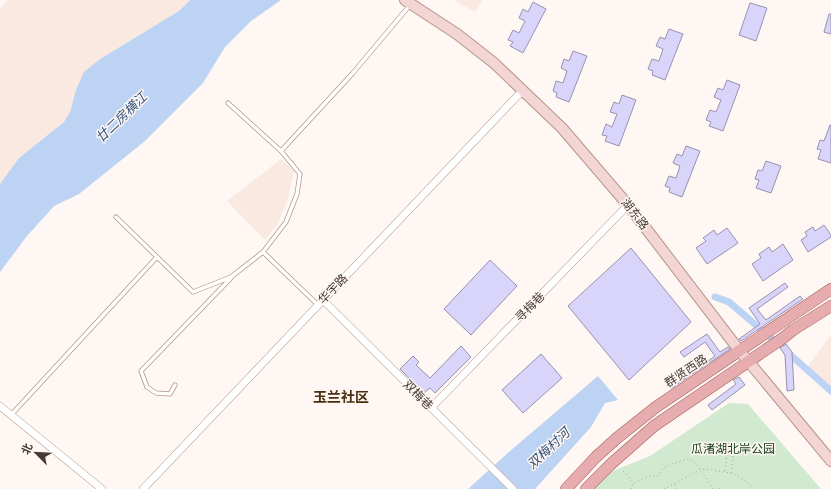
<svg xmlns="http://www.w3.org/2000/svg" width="831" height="489" font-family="Ubuntu,'Noto Sans SC',sans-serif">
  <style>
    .built { fill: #f9e9e1 }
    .green { fill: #d0e9cf }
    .water { fill: #bcd3f3 }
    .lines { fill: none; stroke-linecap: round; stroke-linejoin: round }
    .canal { stroke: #bcd3f3; stroke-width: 7 }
    .building { fill: #d9d4f9; stroke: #9793b0 }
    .lane-casing { stroke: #b59687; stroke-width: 5 }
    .street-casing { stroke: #b59687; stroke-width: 8 }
    .secondary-casing { stroke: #b59687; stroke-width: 12 }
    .primary-casing { stroke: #a46060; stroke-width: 12 }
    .path { stroke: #aca39e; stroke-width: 1; stroke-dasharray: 1 3; stroke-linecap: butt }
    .lane { stroke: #fff; stroke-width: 3.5 }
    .street { stroke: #fff; stroke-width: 7 }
    .secondary { stroke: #f3d5d6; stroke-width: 10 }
    .primary { stroke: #e7acae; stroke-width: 11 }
    .labels { text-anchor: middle; stroke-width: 3; stroke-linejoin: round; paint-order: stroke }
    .street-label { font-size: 12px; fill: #463a33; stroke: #fef7f3 }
    .park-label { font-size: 12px; fill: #19421a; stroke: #fef7f3 }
    .water-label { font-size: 13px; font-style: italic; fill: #33537e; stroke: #fef7f3 }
    .quarter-label { font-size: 14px; font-weight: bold; fill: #492e0f; stroke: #fef7f3 }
  </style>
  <rect width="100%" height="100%" fill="#fef7f3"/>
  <path class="built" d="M8 0H190L179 11 100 59 76 90 70 112 64 122 19 158 0 184V9Z
    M454 0H483L475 12Z
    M281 159 294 171 287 202 277 225 265 240 227 201Z
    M831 335V392L805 370Z"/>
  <path class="green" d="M729 403 748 404 821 489H591L605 474 650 456Z"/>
  <path class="water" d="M190 0H281L251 21 225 47 203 83 145 141 79 194 54 206 27 236 0 272V184L19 158 64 122 70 112 76 90 84 72 100 59 179 11Z
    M598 376 618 400 605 403 591 427 535 489H468L510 451Z"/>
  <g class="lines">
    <path class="canal" d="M715 297 729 302 778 344
      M786 351 831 391"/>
  </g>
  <path class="building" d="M533 2 546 9 523 53 510 46 513 42 508 40 513 30 519 33 525 21 519 18 523 9 528 12Z
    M750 3 767 8 756 41 739 35Z
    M829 14H831V34L824 32Z
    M669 29 683 34 665 80 652 75 653 71 648 69 652 59 659 61 663 49 656 46 660 37 665 39Z
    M573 51 587 56 569 102 556 97 557 93 553 91 556 81 563 83 567 71 561 68 564 59 569 61Z
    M727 80 740 85 723 131 709 126 711 122 706 120 710 110 716 112 721 100 714 97 718 88 723 90Z
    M622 95 636 100 619 146 605 141 607 136 602 135 606 124 612 127 617 114 610 112 614 102 619 104Z
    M830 125H831V163L818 159 821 150 817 149 820 140 824 141Z
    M686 146 700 151 682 197 669 192 670 188 665 186 669 176 676 178 680 166 673 163 677 154 682 156Z
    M766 161 781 166 771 193 756 188 759 180 755 179 758 170 762 171Z
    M824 225 831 235V237L808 252 801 240 807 236 805 232 813 227 815 231Z
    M727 228 738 243 707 264 696 248 706 241 703 238 714 230 717 235Z
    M783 244 793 260 763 281 752 264 761 258 759 254 769 247 772 252Z
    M631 248 691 322 629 380 568 306Z
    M490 260 517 286 471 335 444 309Z
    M785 283 788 287 757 309 766 320 800 296 803 299 741 341 739 339 760 324 749 308Z
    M707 334 720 352 728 347 730 349 670 389V388L715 356 705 342 684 357 680 352Z
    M786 344 792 352 794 390 787 391 785 355 780 348Z
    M461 346 471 357 435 393 430 388 424 393 400 369 413 356 419 362 416 365 430 378Z
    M541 354 562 378 523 413 502 390Z
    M739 377 745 385 712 410 708 405 736 384 733 380Z"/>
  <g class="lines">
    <defs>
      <path id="lane" d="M281 151 352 74 410 5
        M116 217 193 292 231 277 263 252 286 222 297 194 300 174 281 151 228 103
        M263 252 318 305
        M175 385 170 394 156 393 147 387 141 371 231 278
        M11 415 157 257"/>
      <path id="street" d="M323 300 513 489
        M0 406 102 489
        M431 408 628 205
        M143 489 523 90"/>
      <path id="secondary" d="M405 0 457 34 494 63 562 128 628 205 739 350 831 461"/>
      <path id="primary" d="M566 489 596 457 617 438 656 407 831 289
        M586 489 611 464 654 426 783 338 793 330 831 306"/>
    </defs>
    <use href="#lane" class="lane-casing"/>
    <use href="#street" class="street-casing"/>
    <use href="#secondary" class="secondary-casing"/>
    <use href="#primary" class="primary-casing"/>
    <path class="path" d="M623 471 633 482
      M725 471 727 455
      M731 473 733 456
      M675 484 677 489
      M631 489 633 483 650 476H658L662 469 674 463 689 459 696 463 713 489
      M664 489 700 470 707 469 731 473 739 477 750 484 753 489
      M719 489 720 488 722 489"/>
    <use href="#lane" class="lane"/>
    <use href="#street" class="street"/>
    <use href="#secondary" class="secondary"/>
    <use href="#primary" class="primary"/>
  </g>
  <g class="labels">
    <g class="street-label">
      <text transform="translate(635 214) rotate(52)" y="4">湖东路</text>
      <text transform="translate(333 289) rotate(-46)" y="4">华宇路</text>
      <text transform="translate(530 307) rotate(-46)" y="4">寻梅巷</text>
      <text transform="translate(686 371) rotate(-34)" y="4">群贤西路</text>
      <text transform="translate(418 395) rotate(45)" y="4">双梅巷</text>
    </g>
    <g class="park-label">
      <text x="733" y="453">瓜渚湖北岸公园</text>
    </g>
    <g class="water-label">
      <text transform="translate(121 117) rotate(-44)" y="5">廿二房横江</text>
      <text transform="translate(548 448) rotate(-43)" y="5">双梅村河</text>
    </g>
    <g class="quarter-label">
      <text x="341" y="402">玉兰社区</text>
    </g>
  </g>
  <g transform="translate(36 453) rotate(294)" stroke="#fef7f3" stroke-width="3" paint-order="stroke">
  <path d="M0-3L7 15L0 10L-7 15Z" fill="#463a33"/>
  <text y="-6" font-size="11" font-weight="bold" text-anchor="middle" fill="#463a33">北</text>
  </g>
</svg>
